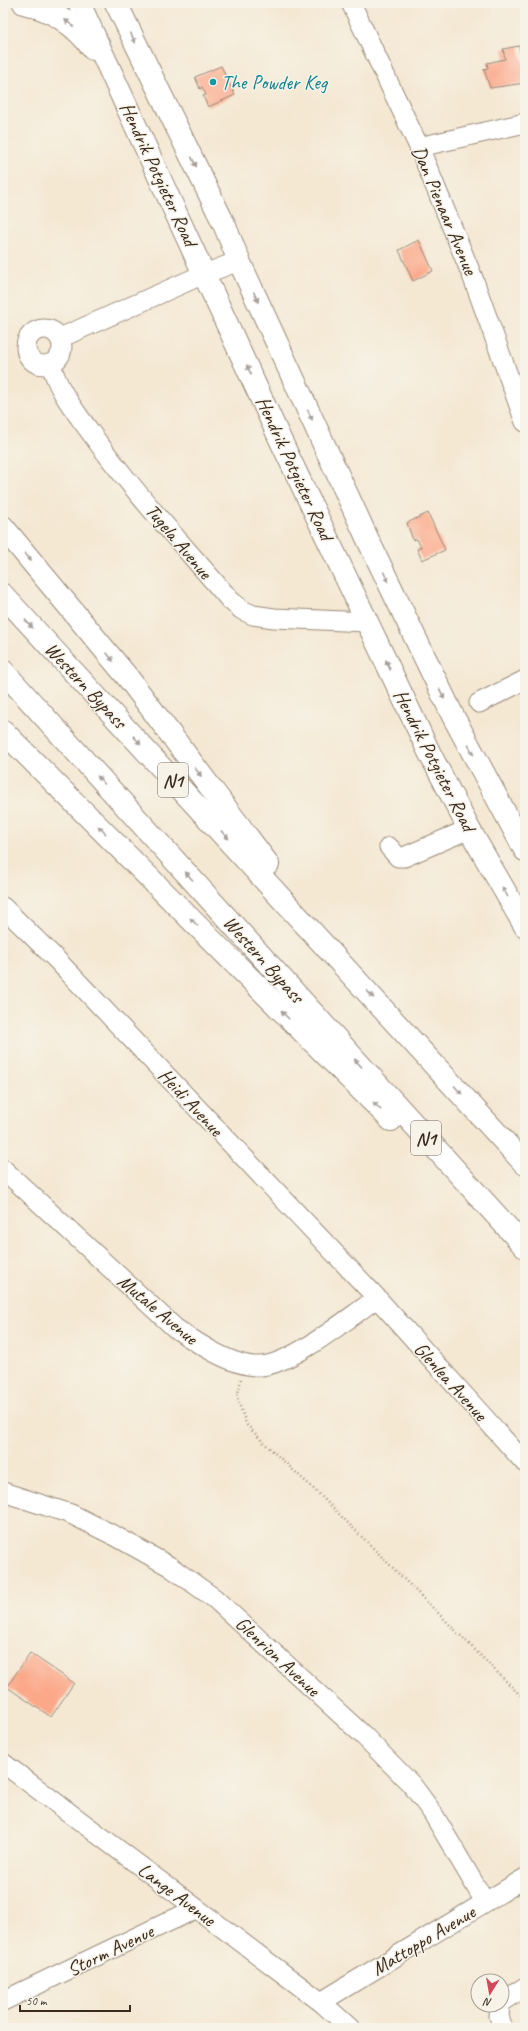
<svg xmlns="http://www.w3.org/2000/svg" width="528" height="2031" font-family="Caveat,sans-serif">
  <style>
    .building { fill: #fba889 }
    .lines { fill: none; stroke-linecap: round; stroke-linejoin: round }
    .minor-casing { stroke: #988978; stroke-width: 21 }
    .major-casing { stroke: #988978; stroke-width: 24 }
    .highway-casing { stroke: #988978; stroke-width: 24 }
    .path { stroke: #988978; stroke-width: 2.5; stroke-dasharray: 1 3; stroke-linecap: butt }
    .minor { stroke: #fff; stroke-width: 19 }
    .major { stroke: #fff; stroke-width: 22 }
    .highway { stroke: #fff; stroke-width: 22 }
    .oneway { fill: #a79f9a }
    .culture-dot { fill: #0f9aa8; stroke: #f7f3e8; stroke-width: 1.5 }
    .labels { text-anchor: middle; stroke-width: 3; stroke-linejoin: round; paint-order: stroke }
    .shield { fill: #f7f3e8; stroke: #73665b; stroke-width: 1 }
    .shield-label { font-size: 19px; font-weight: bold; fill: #3b2a1e }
    .culture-label { font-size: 20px; fill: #0d838f; stroke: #f7f3e8; text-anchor: start }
    .street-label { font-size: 20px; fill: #3b2a1e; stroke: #f7f3e8 }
  </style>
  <rect width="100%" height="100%" fill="#f7f3e8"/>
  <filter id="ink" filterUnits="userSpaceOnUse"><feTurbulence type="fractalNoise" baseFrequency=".025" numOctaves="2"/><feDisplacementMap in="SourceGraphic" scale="8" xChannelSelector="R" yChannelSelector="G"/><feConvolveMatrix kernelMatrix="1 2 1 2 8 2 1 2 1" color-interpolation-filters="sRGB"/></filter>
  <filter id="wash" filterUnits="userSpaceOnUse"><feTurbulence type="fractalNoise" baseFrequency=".012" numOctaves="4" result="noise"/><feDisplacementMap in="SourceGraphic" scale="16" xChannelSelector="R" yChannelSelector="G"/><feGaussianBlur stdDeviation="0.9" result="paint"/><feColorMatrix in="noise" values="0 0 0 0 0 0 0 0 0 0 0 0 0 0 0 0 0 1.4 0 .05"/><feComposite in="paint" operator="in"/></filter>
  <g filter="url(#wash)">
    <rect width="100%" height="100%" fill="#f4e8d3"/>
    <g id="blocks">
      <path class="building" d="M519 46 525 73V83L490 88 484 69 488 68 487 63 505 59 503 49Z
        M221 66 235 95 208 107 203 96 206 95 202 87 200 89 195 77Z
        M419 240 433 271 413 281 399 250Z
        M428 513 445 550 422 560 417 549 421 547 417 539 413 540 407 523Z
        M30 1653 74 1683 51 1717 7 1687Z"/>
    </g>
  </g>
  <g filter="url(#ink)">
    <use href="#blocks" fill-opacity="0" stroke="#988978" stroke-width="1"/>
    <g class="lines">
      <defs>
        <path id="minor" d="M351 3 419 147 473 278 525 422
          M419 147 525 123
          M26 347a18 18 0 1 1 36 0a18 18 0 1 1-36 0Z
          M60 338 204 274 239 261
          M51 363C57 389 73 408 88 429 131 489 182 544 230 600L242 610 253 615 274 618 367 622
          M479 703 525 680
          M389 847 398 857H404L469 829
          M3 907 56 959 377 1298 525 1463
          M3 1169 175 1328C197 1343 234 1368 261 1366 292 1364 350 1317 377 1298
          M3 1492 71 1514 117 1537 169 1566 214 1598 363 1735 412 1785 432 1812 485 1902
          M3 1763 321 2002 350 2028
          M3 2001 195 1909
          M321 2002 525 1878
          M502 2002 525 1987
          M500 2005 499 2016 503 2028"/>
        <path id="major" d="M24 3C53 10 75 24 93 49
          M79 3 280 439 430 754 469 829 525 926
          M116 3 224 224 239 261 369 542 453 716 525 850"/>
        <path id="highway" d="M3 527 129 679 268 864
          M3 595 525 1164
          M3 671 525 1247
          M3 731 391 1120"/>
      </defs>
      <use href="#minor" class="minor-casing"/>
      <use href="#major" class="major-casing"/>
      <use href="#highway" class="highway-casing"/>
      <path class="path" d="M241 1379 237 1397 246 1424 263 1442 317 1492 525 1700"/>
      <use href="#minor" class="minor"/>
      <use href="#major" class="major"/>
      <use href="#highway" class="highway"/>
    </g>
    <defs><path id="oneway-solid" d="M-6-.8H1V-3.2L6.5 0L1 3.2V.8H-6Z"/></defs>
    <g class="oneway">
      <use href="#oneway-solid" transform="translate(69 23) rotate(-142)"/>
      <use href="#oneway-solid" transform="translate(133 38) rotate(64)"/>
      <use href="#oneway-solid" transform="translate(194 162) rotate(64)"/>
      <use href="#oneway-solid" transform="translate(256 297) rotate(65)"/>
      <use href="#oneway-solid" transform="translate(249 370) rotate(-115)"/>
      <use href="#oneway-solid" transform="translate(310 415) rotate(65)"/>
      <use href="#oneway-solid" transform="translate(28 557) rotate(51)"/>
      <use href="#oneway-solid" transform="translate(386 577) rotate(64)"/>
      <use href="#oneway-solid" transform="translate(29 624) rotate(47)"/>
      <use href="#oneway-solid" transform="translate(110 657) rotate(51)"/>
      <use href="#oneway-solid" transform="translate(388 665) rotate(-115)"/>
      <use href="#oneway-solid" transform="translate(442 694) rotate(64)"/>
      <use href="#oneway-solid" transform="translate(137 740) rotate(47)"/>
      <use href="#oneway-solid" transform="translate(471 750) rotate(62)"/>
      <use href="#oneway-solid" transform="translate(198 772) rotate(53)"/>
      <use href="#oneway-solid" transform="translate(101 780) rotate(-132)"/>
      <use href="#oneway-solid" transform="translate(102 830) rotate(-135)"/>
      <use href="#oneway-solid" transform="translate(225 835) rotate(47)"/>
      <use href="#oneway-solid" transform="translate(189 876) rotate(-132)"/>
      <use href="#oneway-solid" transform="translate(505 892) rotate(-120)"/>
      <use href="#oneway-solid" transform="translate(194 922) rotate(-135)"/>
      <use href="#oneway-solid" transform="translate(370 994) rotate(48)"/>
      <use href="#oneway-solid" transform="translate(285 1015) rotate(-135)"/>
      <use href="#oneway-solid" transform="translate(358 1063) rotate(-132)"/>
      <use href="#oneway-solid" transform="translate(458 1090) rotate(48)"/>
      <use href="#oneway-solid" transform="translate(377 1106) rotate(-135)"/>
    </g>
  </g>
  <circle class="culture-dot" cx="213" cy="82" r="4"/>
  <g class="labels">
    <g class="shield">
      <rect x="158" y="763" width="30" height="34" rx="3"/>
      <rect x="411" y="1121" width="30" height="34" rx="3"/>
    </g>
    <g class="shield-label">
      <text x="173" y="787">N1</text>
      <text x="426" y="1145">N1</text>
    </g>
    <g class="culture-label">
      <text x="221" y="89">The Powder Keg</text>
    </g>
    <g class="street-label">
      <text transform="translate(159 174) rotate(65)" y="7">Hendrik Potgieter Road</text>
      <text transform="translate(445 210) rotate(67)" y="7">Dan Pienaar Avenue</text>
      <text transform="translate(295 468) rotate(65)" y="7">Hendrik Potgieter Road</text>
      <text transform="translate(179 541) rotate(50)" y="7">Tugela Avenue</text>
      <text transform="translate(86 685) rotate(47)" y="7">Western Bypass</text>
      <text transform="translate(435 760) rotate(63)" y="7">Hendrik Potgieter Road</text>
      <text transform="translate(264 959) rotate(48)" y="7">Western Bypass</text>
      <text transform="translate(191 1102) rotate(47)" y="7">Heidi Avenue</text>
      <text transform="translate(158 1309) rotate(40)" y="7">Mutale Avenue</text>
      <text transform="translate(451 1381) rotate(48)" y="7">Glenlea Avenue</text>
      <text transform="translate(278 1656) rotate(43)" y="7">Glenrion Avenue</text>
      <text transform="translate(177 1894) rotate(37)" y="7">Lange Avenue</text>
      <text transform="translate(423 1940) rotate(-31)" y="7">Mattoppo Avenue</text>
      <text transform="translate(110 1950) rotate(-26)" y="7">Storm Avenue</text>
    </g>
  </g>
  <rect width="528" height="2031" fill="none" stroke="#f7f3e8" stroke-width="16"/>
  <g transform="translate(490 1993) rotate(191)"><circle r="19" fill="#f7f3e8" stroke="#aca397"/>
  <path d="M0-3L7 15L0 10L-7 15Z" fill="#d1495b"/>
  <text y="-6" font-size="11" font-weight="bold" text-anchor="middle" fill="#3b2a1e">N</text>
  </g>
  <path d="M20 2005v6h110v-6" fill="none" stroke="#3b2a1e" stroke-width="2"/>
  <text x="26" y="2005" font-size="12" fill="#3b2a1e" stroke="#f7f3e8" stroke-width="3" paint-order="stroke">50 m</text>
</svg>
